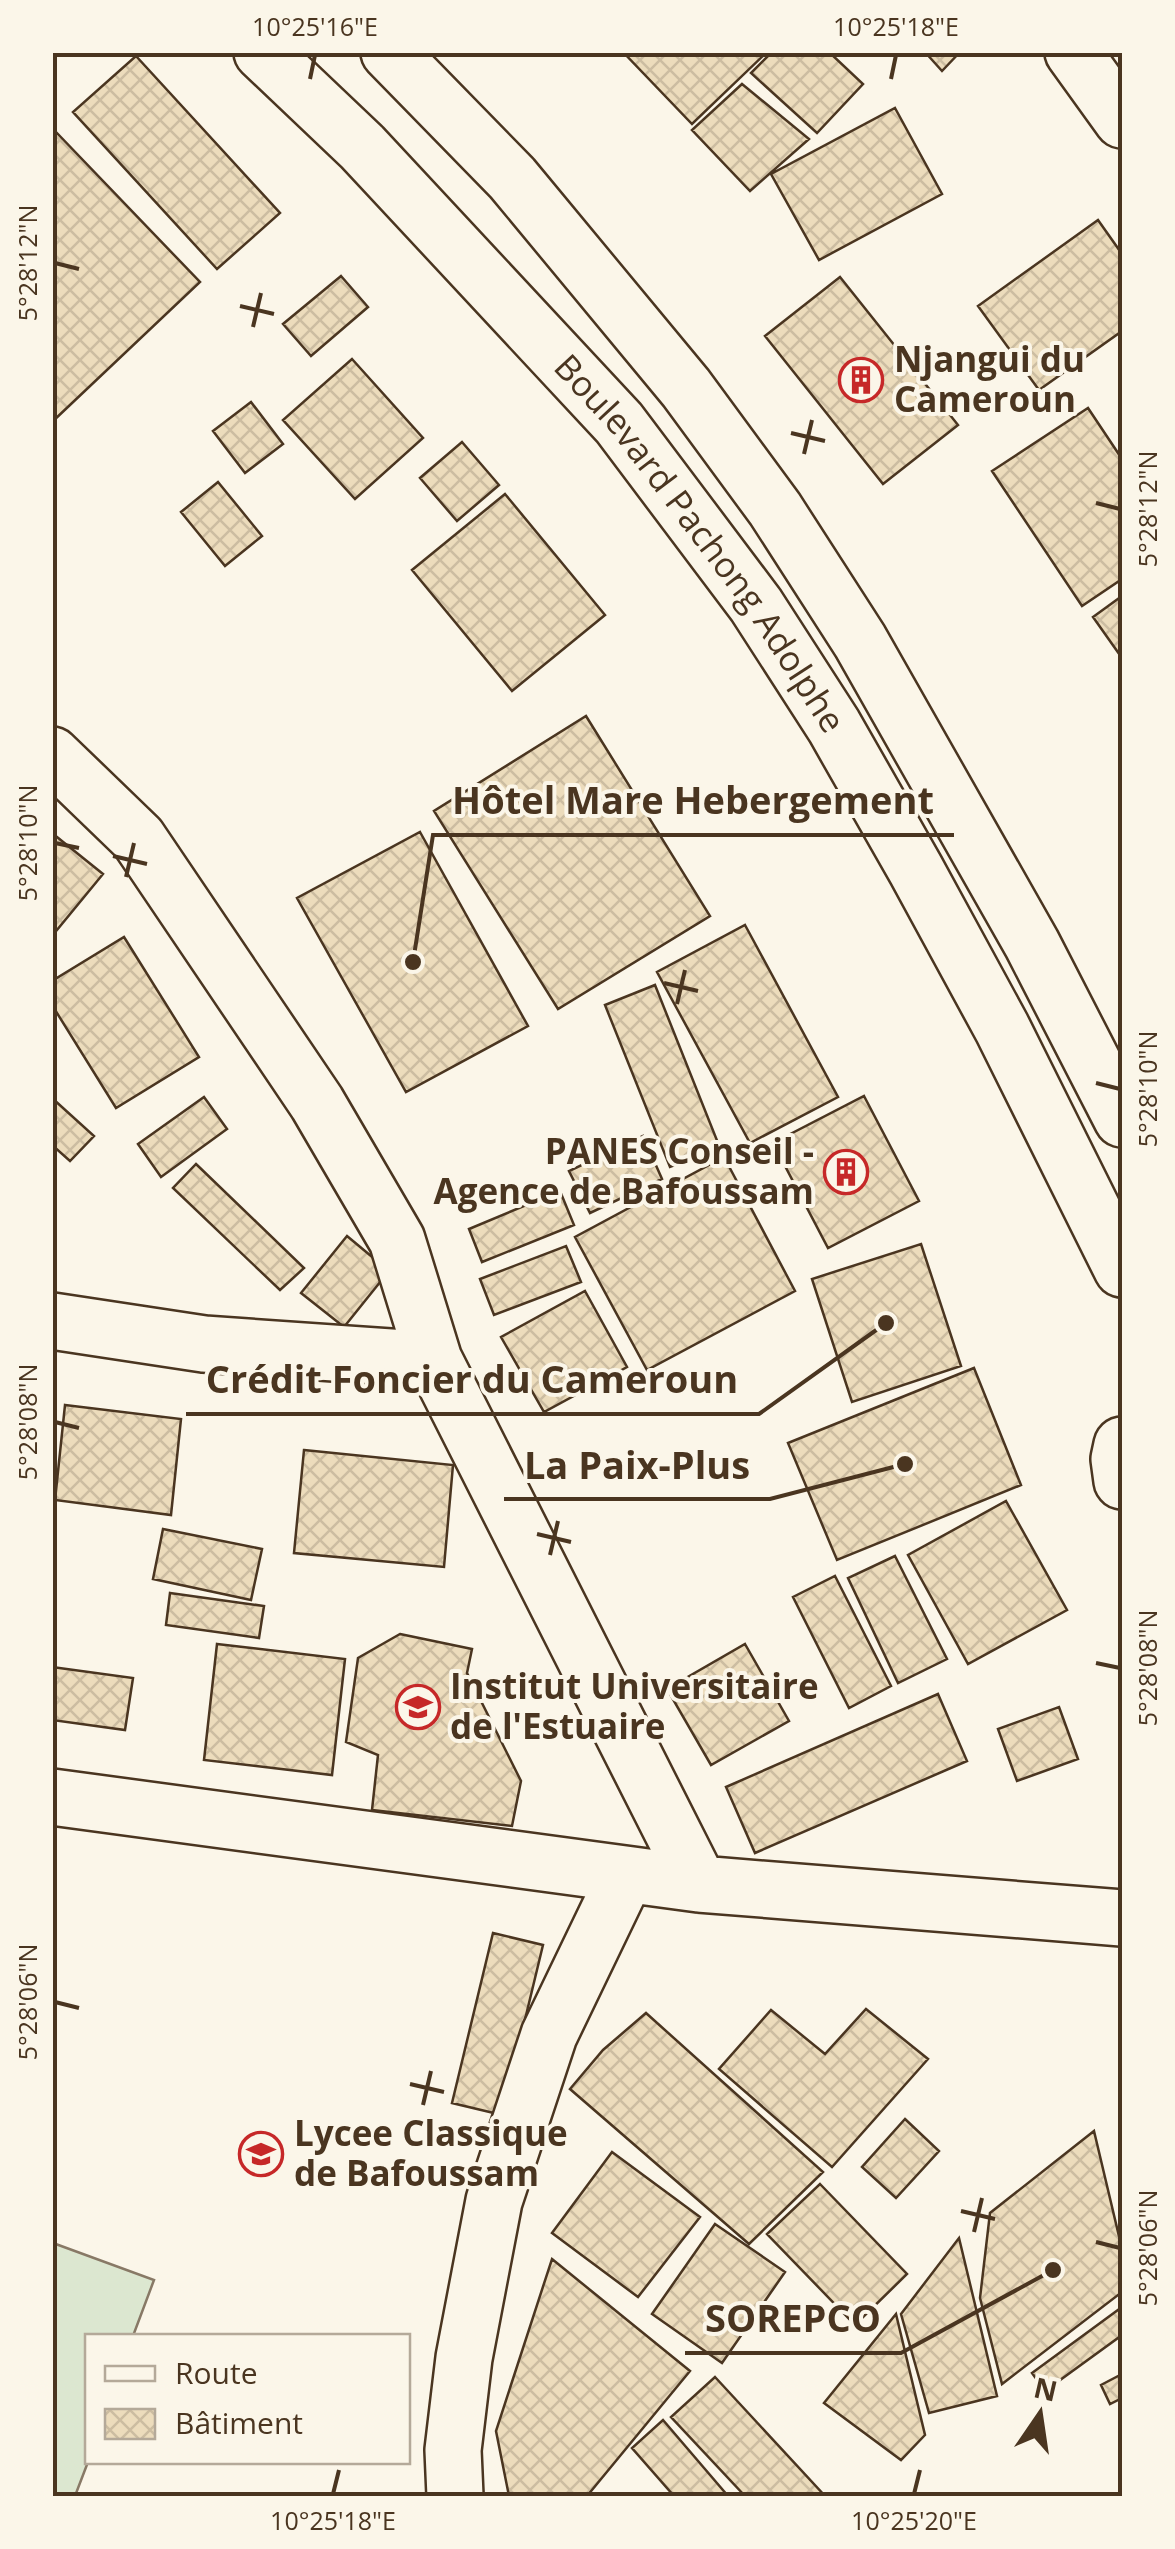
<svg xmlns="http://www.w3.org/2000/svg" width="1175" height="2549" font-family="'Open Sans',sans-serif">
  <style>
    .grass { fill: #dce7d0; stroke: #887966; stroke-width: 2.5 }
    .building { fill: url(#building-cross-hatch); stroke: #4a3520; stroke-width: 2.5 }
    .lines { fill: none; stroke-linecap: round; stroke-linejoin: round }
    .minor-casing { stroke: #4a3520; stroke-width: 60 }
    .highway-casing { stroke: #4a3520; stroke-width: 60 }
    .minor { stroke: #fbf6e9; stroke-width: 55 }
    .highway { stroke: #fbf6e9; stroke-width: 55 }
    .ticks { fill: none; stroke: #4a3520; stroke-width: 4 }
    .labels { text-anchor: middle; stroke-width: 8; stroke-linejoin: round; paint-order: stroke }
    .poi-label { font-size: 35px; font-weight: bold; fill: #4a3520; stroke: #fbf6e9; text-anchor: start }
    .street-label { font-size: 35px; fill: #4a3520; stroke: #fbf6e9 }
    .leader { fill: none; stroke: #4a3520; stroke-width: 4 }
    .callout-dot { fill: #4a3520; stroke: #fbf6e9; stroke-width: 4 }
    .callout-label { font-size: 38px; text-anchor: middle; font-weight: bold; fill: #4a3520; stroke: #fbf6e9; stroke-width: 8; stroke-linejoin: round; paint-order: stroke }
    .neatline { fill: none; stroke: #4a3520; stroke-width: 4 }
    .ticks-label { font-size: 25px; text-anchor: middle; fill: #4a3520 }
  </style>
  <defs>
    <pattern id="building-cross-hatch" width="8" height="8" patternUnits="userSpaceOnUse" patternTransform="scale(2.5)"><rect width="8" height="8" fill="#ecdcbc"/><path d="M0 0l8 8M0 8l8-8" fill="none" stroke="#ccbda1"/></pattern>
  </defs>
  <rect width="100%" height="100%" fill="#fbf6e9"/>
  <path class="grass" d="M53 2243 154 2280 133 2336H88V2462L75 2496H53Z"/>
  <path class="building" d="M623 52H767L692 124Z
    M772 52H829L863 84 817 133 751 73Z
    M925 52H960L942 71Z
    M136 56 280 213 217 269 73 112Z
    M742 84 809 139 750 191 692 130Z
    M895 108 942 194 819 260 771 174Z
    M56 132 200 282 52 422V135Z
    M1098 220 1122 254V331L1039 390 978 306Z
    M341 276 368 307 311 356 283 324Z
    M840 277 958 425 883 484 765 336Z
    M352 359 423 438 355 499 283 420Z
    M251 402 283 444 245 473 213 431Z
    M1088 408 1122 459V579L1082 606 992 471Z
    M462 442 499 485 457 521 420 478Z
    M218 482 262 536 225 566 181 512Z
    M505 494 605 615 512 691 412 570Z
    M1122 596V658L1093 617Z
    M586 716 710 916 558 1009 434 811Z
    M420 832 528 1026 406 1092 297 898Z
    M52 833 103 874 52 936Z
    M745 925 838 1097 750 1143 657 972Z
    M124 937 199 1057 116 1108 52 1005V981Z
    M655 985 720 1148 670 1167 605 1005Z
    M864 1096 919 1201 828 1248 773 1143Z
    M204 1097 227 1129 161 1177 138 1144Z
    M52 1098 94 1136 70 1161 52 1145Z
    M643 1136 662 1179 590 1213 569 1171Z
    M724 1157 795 1291 647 1370 575 1237Z
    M196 1164 304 1268 280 1290 173 1188Z
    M560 1191 574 1225 482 1262 469 1229Z
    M347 1236 389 1271 344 1327 301 1293Z
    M921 1244 961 1366 852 1402 812 1279Z
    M566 1246 581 1282 494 1315 480 1279Z
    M585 1291 627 1367 544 1412 501 1337Z
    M974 1368 1021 1485 837 1560 788 1443Z
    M65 1405 181 1419 171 1515 55 1500Z
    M304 1450 453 1465 444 1567 294 1553Z
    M1006 1501 1067 1610 968 1664 908 1555Z
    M163 1529 262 1549 251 1600 153 1579Z
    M895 1556 947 1659 898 1683 848 1578Z
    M835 1576 891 1686 849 1708 793 1597Z
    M170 1593 264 1606 259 1638 166 1625Z
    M400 1634 472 1649 467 1673 521 1781 512 1826 372 1810 378 1755 346 1742 358 1658Z
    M217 1644 345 1659 332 1775 204 1760Z
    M745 1644 789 1721 711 1765 667 1689Z
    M52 1667 133 1678 125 1730 52 1720Z
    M938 1694 967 1761 755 1853 726 1787Z
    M1059 1707 1078 1759 1017 1781 998 1729Z
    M493 1933 543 1945 502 2115 452 2103Z
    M866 2009 928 2059 832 2167 719 2069 771 2010 825 2054Z
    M646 2013 823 2172 749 2244 570 2089 603 2050Z
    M905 2119 939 2151 896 2198 862 2167Z
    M1094 2131 1122 2249V2292L1002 2384 980 2298 990 2213Z
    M612 2152 700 2217 638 2297 552 2233Z
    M820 2184 907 2274 855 2325 767 2234Z
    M715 2224 785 2272 722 2363 652 2314Z
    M959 2238 997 2396 929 2413 901 2314Z
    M552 2259 690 2371 587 2496H509L496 2431Z
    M1122 2307V2335L1045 2391 1032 2373Z
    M896 2314 925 2435 901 2460 824 2403Z
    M1122 2374V2398L1110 2404 1101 2385Z
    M715 2377 825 2496H745L671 2417Z
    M663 2420 728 2496H674L632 2448Z"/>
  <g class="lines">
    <defs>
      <path id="minor" d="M1073 52 1122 120
        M52 755 138 838 317 1103 397 1240 434 1360 699 1884
        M52 1321 204 1344 434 1360
        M1122 1445 1119 1459 1122 1481
        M52 1797 699 1884 1122 1918
        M455 2496 453 2450 464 2358 494 2201 549 2035 626 1875"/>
      <g id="highway">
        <path id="s1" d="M262 52 362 147 619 423 756 605 834 726 916 870 1002 1028 1122 1269"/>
        <path d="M389 52 512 178 686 388 775 509 860 641 1032 944 1122 1119"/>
      </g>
    </defs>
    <use href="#minor" class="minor-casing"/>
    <use href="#highway" class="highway-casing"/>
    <use href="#minor" class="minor"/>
    <use href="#highway" class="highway"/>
  </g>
  <path class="ticks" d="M310 79 315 55M891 79 896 55M55 263 79 269M240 306 274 314M253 327 261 293M791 433 825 441M804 454 812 420M1096 503 1120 509M55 843 79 848M113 856 147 864M126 877 134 843M664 983 698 991M677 1004 685 970M1096 1083 1120 1089M55 1422 79 1428M537 1534 571 1542M550 1555 558 1521M1096 1663 1120 1668M55 2002 79 2008M410 2084 444 2092M423 2105 431 2071M961 2211 995 2219M974 2232 982 2198M1096 2242 1120 2248M333 2494 339 2470M914 2494 920 2470"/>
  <defs>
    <symbol id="building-ring" viewBox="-11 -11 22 22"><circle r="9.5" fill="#fbf6e9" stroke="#c62828" stroke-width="1.5"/><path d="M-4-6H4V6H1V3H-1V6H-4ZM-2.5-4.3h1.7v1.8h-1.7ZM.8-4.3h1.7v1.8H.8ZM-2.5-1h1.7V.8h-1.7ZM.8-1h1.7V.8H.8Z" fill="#c62828"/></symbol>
    <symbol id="school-ring" viewBox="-11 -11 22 22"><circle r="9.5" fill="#fbf6e9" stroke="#c62828" stroke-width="1.5"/><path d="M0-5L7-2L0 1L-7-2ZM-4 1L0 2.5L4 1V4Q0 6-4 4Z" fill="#c62828"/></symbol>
  </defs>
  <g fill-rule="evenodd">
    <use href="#building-ring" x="836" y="355" width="50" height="50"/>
    <use href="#building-ring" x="821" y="1147" width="50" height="50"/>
    <use href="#school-ring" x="393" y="1682" width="50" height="50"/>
    <use href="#school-ring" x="236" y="2129" width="50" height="50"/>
  </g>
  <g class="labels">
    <g class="poi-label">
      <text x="894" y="372">Njangui du<tspan x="894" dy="40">Cameroun</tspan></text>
      <text x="814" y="1164" text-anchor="end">PANES Conseil -<tspan x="814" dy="40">Agence de Bafoussam</tspan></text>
      <text x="450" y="1699">Institut Universitaire<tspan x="450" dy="40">de l'Estuaire</tspan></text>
      <text x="294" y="2146">Lycee Classique<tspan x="294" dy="40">de Bafoussam</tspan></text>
    </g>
    <g class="street-label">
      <text dy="12" stroke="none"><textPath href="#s1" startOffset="660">Boulevard Pachong Adolphe</textPath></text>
    </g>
  </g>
  <path class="leader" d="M413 962L433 835H954M886 1323L759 1414H186M905 1464L770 1499H504M1053 2270L901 2353H685"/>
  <g class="callout-dot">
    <circle cx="413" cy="962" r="10"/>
    <circle cx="886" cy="1323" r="10"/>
    <circle cx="905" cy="1464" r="10"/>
    <circle cx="1053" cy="2270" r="10"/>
  </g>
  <g class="callout-label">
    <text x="693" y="814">Hôtel Mare Hebergement</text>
    <text x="472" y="1393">Crédit Foncier du Cameroun</text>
    <text x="637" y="1479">La Paix-Plus</text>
    <text x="793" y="2332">SOREPCO</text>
  </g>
  <rect width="1175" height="2549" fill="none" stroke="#fbf6e9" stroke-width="110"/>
  <rect x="85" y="2334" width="325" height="130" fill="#fbf6e9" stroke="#b4a999" stroke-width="2.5"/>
  <rect x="105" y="2366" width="50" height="15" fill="#fbf6e9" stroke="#b4a999" stroke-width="2.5"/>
  <text x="175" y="2384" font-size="30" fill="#4a3520">Route</text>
  <rect x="105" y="2409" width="50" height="30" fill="url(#building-cross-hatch)" stroke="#b4a999" stroke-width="2.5"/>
  <text x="175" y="2434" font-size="30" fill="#4a3520">Bâtiment</text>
  <g transform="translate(1040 2414) rotate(13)" stroke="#fbf6e9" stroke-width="8" paint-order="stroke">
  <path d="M0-8L18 38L0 25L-18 38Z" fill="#4a3520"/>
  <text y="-15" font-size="28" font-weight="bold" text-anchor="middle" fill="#4a3520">N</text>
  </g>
  <rect x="55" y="55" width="1065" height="2439" class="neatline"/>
  <g class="ticks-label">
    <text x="315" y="36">10°25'16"E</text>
    <text x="896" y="36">10°25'18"E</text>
    <text transform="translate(28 263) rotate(-90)" y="9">5°28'12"N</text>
    <text transform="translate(1148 509) rotate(-90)" y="9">5°28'12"N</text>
    <text transform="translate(28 843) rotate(-90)" y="9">5°28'10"N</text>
    <text transform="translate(1148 1089) rotate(-90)" y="9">5°28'10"N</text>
    <text transform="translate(28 1422) rotate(-90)" y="9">5°28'08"N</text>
    <text transform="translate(1148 1668) rotate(-90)" y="9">5°28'08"N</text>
    <text transform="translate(28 2002) rotate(-90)" y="9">5°28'06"N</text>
    <text transform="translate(1148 2248) rotate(-90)" y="9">5°28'06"N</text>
    <text x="333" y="2530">10°25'18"E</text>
    <text x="914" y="2530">10°25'20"E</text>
  </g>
</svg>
